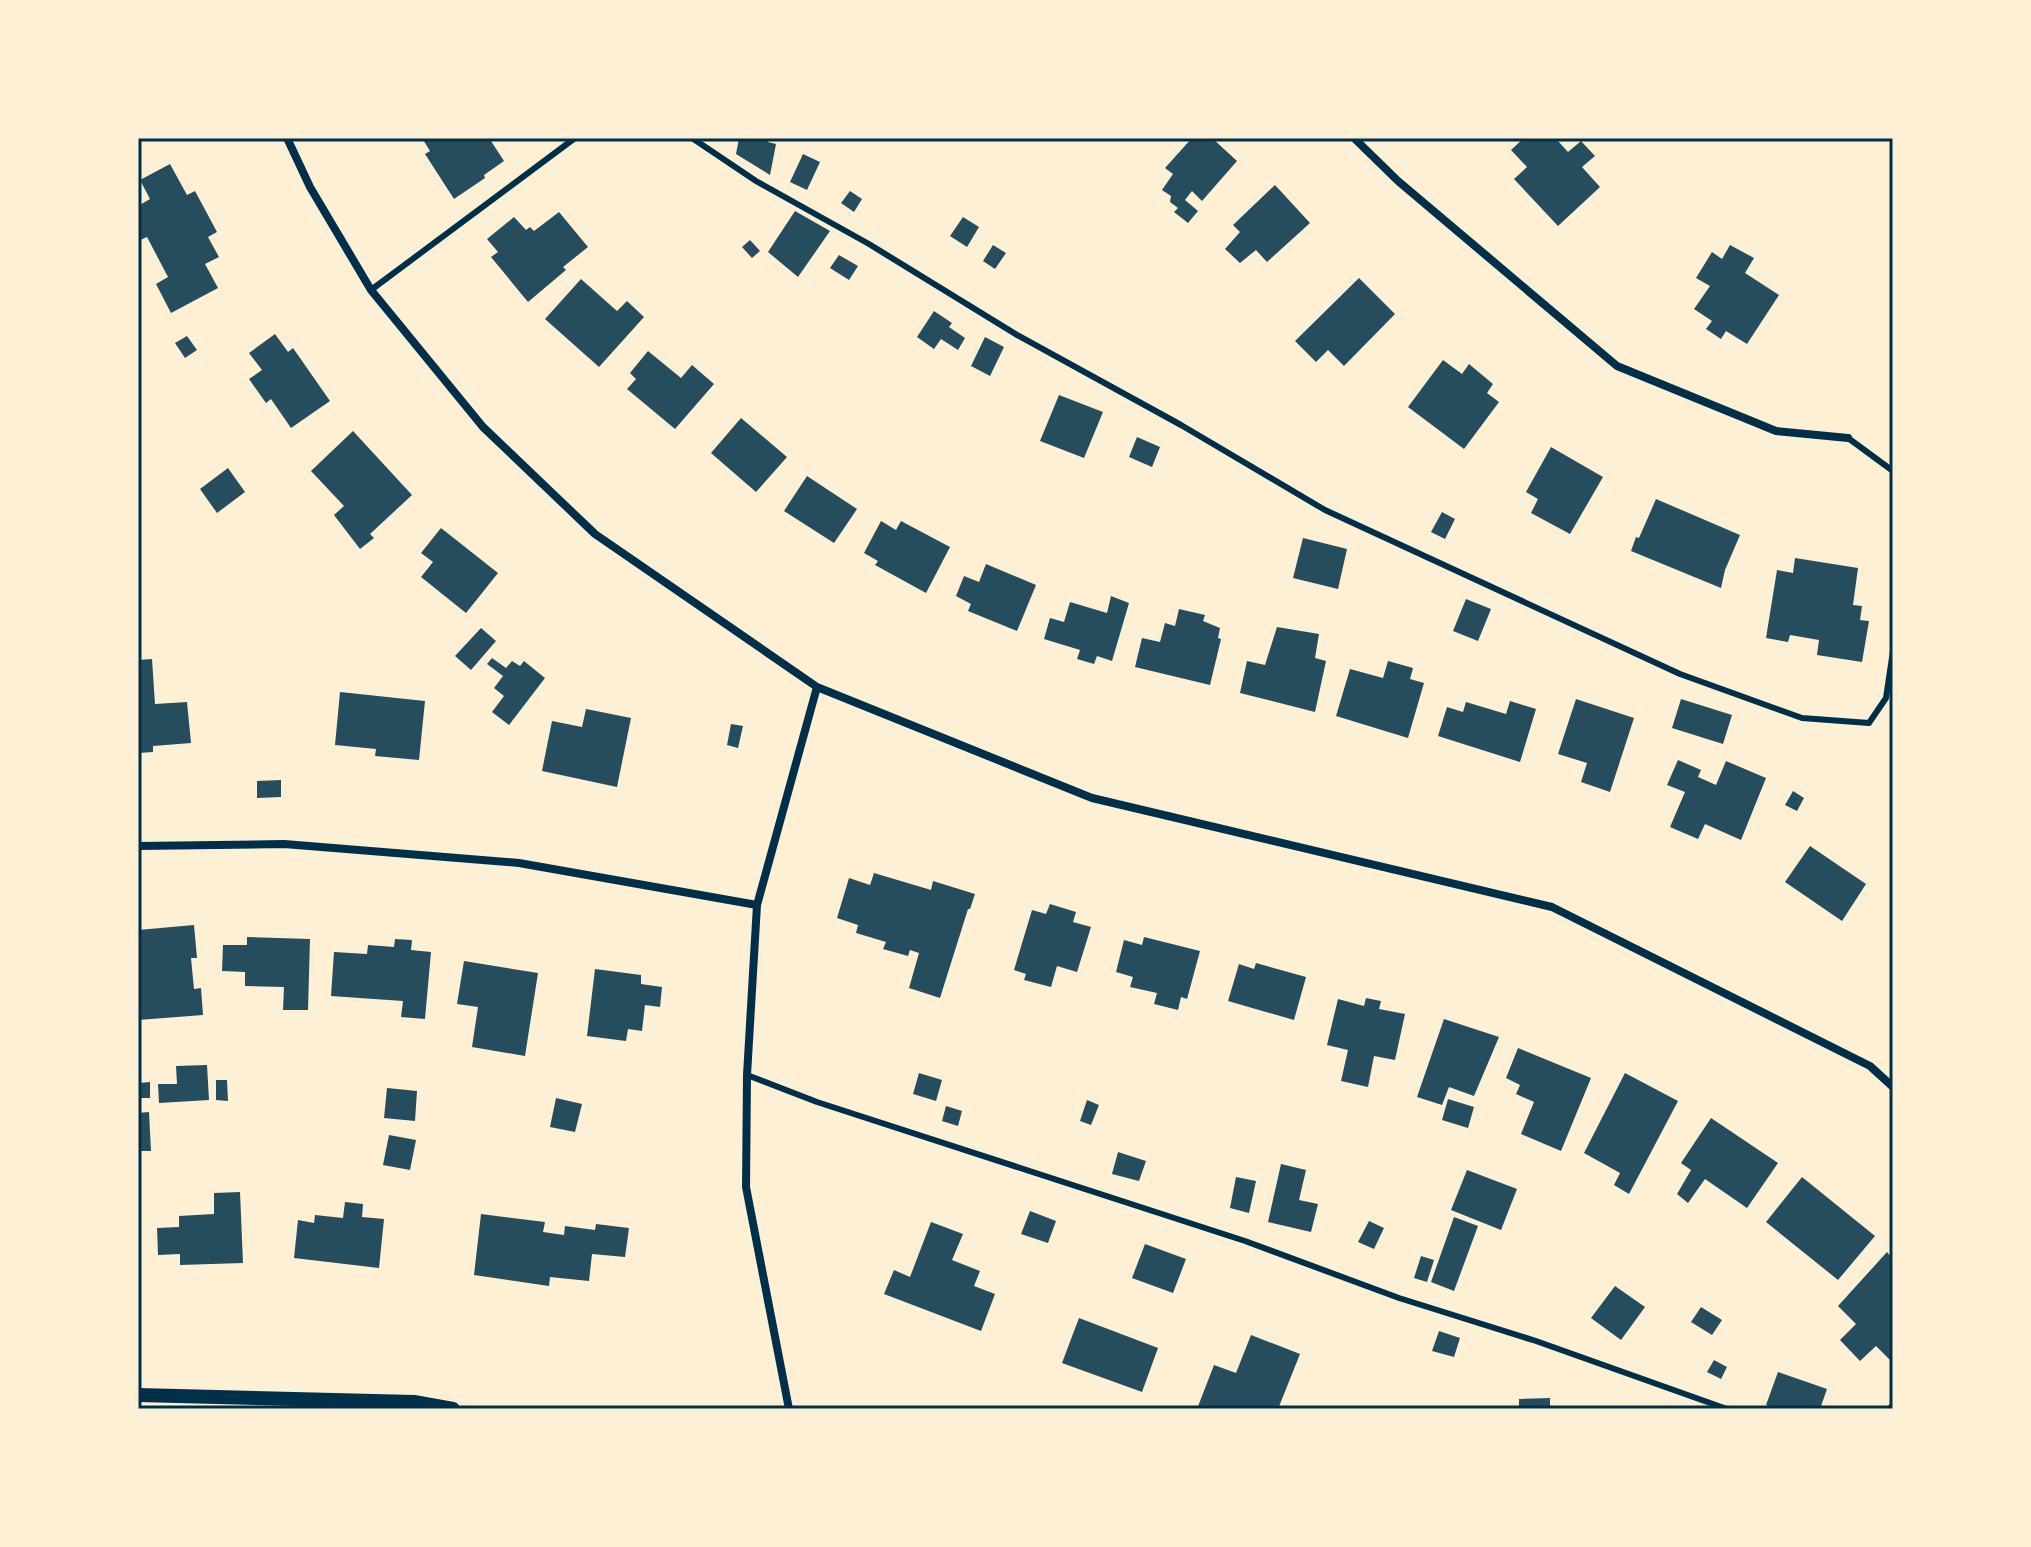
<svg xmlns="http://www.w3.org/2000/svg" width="2031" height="1547" font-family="Quicksand,sans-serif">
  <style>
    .building { fill: #264d5e }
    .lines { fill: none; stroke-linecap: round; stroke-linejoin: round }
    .service { stroke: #003049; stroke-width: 6 }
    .minor { stroke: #003049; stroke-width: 8 }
    .tertiary { stroke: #003049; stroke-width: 14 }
    .neatline { fill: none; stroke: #003049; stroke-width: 3 }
  </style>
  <rect width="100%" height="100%" fill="#fdf0d5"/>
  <path class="building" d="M422 138H489L504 161 484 175 485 178 454 199 425 154 430 151Z
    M739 138H769L768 142 776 144 770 175 736 154Z
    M1192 138H1212L1237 161 1202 201 1192 191 1185 200 1198 211 1188 223 1174 212 1178 208 1170 202 1171 196 1162 190 1173 174 1165 168Z
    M1524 138H1561L1558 141 1568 152 1581 141 1595 156 1582 167 1600 187 1558 226 1514 179 1527 167 1511 150Z
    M803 154 820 162 807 190 790 182Z
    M170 164 187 195 195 191 217 232 208 237 219 257 205 264 218 288 171 313 156 284 168 277 147 237 138 241V206L150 199 140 180Z
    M1275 185 1310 223 1267 262 1256 250 1240 263 1225 249 1240 232 1233 225Z
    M850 191 862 199 854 212 841 203Z
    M795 211 830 231 798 277 768 252Z
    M559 212 588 247 563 267 566 270 528 302 491 257 498 252 487 239 514 217 526 230 530 227 534 231Z
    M963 217 979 227 967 247 950 236Z
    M750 240 760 251 752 258 742 247Z
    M993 245 1006 253 995 269 983 261Z
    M1730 245 1754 258 1745 273 1779 295 1747 344 1726 331 1721 339 1706 329 1712 321 1694 309 1710 286 1696 278 1712 252 1722 259Z
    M839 255 858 266 849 280 830 268Z
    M1359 278 1395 314 1344 366 1328 350 1316 362 1295 341Z
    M581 279 617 311 627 301 644 317 599 367 545 319Z
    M934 311 952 323 949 327 965 338 958 350 941 339 934 349 917 337Z
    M275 334 288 352 293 348 330 401 291 428 271 399 266 403 249 379 262 370 249 353Z
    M187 336 197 350 185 358 175 343Z
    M985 337 1004 347 990 376 971 366Z
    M648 351 681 378 692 365 714 384 675 429 627 389 636 379 630 373Z
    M1443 360 1462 374 1469 364 1493 384 1487 393 1499 402 1464 449 1408 407Z
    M1059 395 1103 412 1084 458 1040 441Z
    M741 418 787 457 756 492 711 453Z
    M353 431 412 495 370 534 374 538 360 549 334 515 344 506 311 471Z
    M1137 437 1160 447 1152 467 1129 457Z
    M1551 447 1603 477 1570 534 1531 513 1538 499 1526 492Z
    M228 468 245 492 217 513 200 489Z
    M807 476 857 509 834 543 784 511Z
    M1656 499 1740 535 1725 570 1721 588 1631 551 1636 537 1639 538Z
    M1442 512 1455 519 1445 539 1431 532Z
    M881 521 896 530 901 521 950 547 926 593 875 565 878 561 864 553Z
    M441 528 498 573 466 613 421 577 433 562 421 553Z
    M1303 538 1347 549 1338 589 1293 578Z
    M1795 558 1858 568 1853 605 1862 606 1860 620 1869 621 1862 662 1817 655 1819 640 1790 635 1788 642 1766 638 1777 570 1793 573Z
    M986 564 1036 585 1017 631 968 611 971 604 956 596 964 576 979 582Z
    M1111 596 1129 603 1112 661 1097 656 1094 664 1077 659 1080 650 1044 639 1050 618 1064 622 1070 602 1107 613Z
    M1466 599 1491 609 1478 641 1453 631Z
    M1179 609 1205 615 1203 621 1220 628 1218 638 1221 639 1210 685 1135 667 1142 638 1160 642 1165 623 1175 626Z
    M1277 627 1319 634 1315 658 1326 661 1315 712 1240 693 1247 661 1265 665Z
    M481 628 496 641 471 670 455 656Z
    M492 658 506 668 512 661 520 666 524 661 545 678 509 725 492 712 504 696 494 688 503 676 487 664Z
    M152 659 155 704 187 702 191 743 153 746V752L138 753V660Z
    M1388 661 1413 668 1410 679 1424 683 1408 738 1336 716 1350 669 1383 678Z
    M340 692 425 701 419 760 375 756 376 749 335 745Z
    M1576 699 1634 718 1610 792 1581 782 1587 763 1558 754Z
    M1681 699 1732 715 1723 744 1672 728Z
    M1510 701 1536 709 1520 762 1438 736 1447 707 1463 712 1466 702 1506 714Z
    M586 709 631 718 617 787 542 771 552 721 582 727Z
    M731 724 743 726 738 748 727 745Z
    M1678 760 1701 770 1698 777 1716 785 1726 761 1766 778 1741 840 1705 824 1698 839 1670 827 1685 792 1667 785Z
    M281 780V797L257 798V781Z
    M1793 791 1804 798 1797 811 1785 805Z
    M1810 846 1866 884 1842 921 1785 882Z
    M874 873 931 890 933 881 975 894 970 909H968L940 998 909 988 919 953 910 950 908 956 883 949 886 942 856 933 858 925 837 918 849 878 870 885Z
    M1050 904 1076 912 1073 922 1091 927 1077 972 1057 966 1051 987 1024 980 1026 974 1014 970 1032 910 1046 914Z
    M194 925 197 958H191L194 989 201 988 203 1015 138 1020V930Z
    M247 937 310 939 308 1010H283L284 987 245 986V972L222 971 223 945H247Z
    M1144 937 1200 951 1187 999 1181 997 1178 1010 1154 1004 1157 993 1130 987 1133 977 1116 972 1124 940 1142 945Z
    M395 939 412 940 411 950 431 952 425 1019 401 1017 403 1001 331 996 334 952 367 954 368 945 394 947Z
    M464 961 538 973 525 1056 472 1047 478 1007 457 1004Z
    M1256 963 1306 977 1294 1020 1228 1001 1239 964 1254 969Z
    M595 969 641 975V984L662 987 660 1007 645 1005 642 1031 628 1029 626 1041 587 1036Z
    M1366 998 1381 1001 1379 1009 1405 1014 1395 1060 1374 1056 1368 1087 1341 1081 1348 1050 1327 1045 1338 999 1364 1006Z
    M1444 1019 1499 1037 1474 1096 1449 1087 1442 1105 1417 1097Z
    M1518 1048 1591 1078 1561 1151 1521 1134 1534 1102 1516 1094 1520 1085 1506 1078Z
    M207 1065 209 1100 159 1103 158 1084H177L176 1066Z
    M919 1073 942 1080 936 1101 913 1094Z
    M1625 1073 1678 1101 1629 1194 1614 1185 1620 1173 1584 1153Z
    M216 1080H227L228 1101 216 1100Z
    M150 1082V1098H138V1083Z
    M387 1088 417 1091 415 1121 384 1118Z
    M556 1098 582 1104 575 1132 550 1127Z
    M1448 1099 1474 1107 1468 1128 1442 1120Z
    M1087 1100 1099 1105 1091 1125 1080 1121Z
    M946 1106 962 1111 958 1126 942 1121Z
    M149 1112 151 1151H138V1113Z
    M1711 1118 1778 1163 1747 1208 1705 1179 1688 1203 1677 1194 1691 1170 1681 1163Z
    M389 1135 416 1140 410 1170 383 1165Z
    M1118 1152 1146 1161 1139 1181 1112 1174Z
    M1281 1164 1306 1170 1299 1200 1318 1204 1311 1232 1268 1222Z
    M1467 1170 1517 1189 1501 1230 1451 1210Z
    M1236 1177 1256 1181 1249 1213 1230 1208Z
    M1802 1177 1875 1236 1838 1280 1766 1222Z
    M240 1192 243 1263 180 1265V1254L158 1255 157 1228 179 1227V1216L214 1214V1193Z
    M345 1202 363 1204 362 1217 384 1219 379 1268 294 1258 298 1220 314 1223 315 1215 343 1218Z
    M1030 1211 1056 1221 1048 1243 1021 1234Z
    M481 1214 545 1222 543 1232 564 1235 565 1226 595 1230 596 1224 629 1228 625 1257 592 1254 589 1281 550 1277 549 1286 474 1275Z
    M1454 1217 1478 1226 1454 1291 1431 1282Z
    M1369 1221 1384 1228 1374 1249 1358 1242Z
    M931 1222 963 1234 952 1260 980 1271 974 1286 995 1294 981 1331 884 1294 894 1270 910 1277Z
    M1145 1244 1186 1259 1173 1293 1132 1278Z
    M1887 1252 1893 1259V1363L1876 1346 1860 1361 1840 1340 1856 1324 1838 1306Z
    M1421 1256 1434 1260 1427 1282 1414 1278Z
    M1615 1286 1645 1307 1621 1340 1591 1318Z
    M1701 1307 1722 1320 1712 1335 1691 1322Z
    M1079 1318 1158 1348 1142 1392 1062 1363Z
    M1439 1331 1460 1338 1454 1357 1432 1351Z
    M1251 1335 1300 1354 1278 1409H1197L1214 1365 1236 1373Z
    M1714 1360 1727 1367 1721 1379 1707 1372Z
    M1778 1372 1827 1389 1820 1409H1776L1766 1405Z
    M1550 1398V1409H1519V1399Z"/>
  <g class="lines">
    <path class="service" d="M692 138 756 181 869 244 1017 335 1181 425 1325 510 1680 674 1802 718 1869 723 1886 698 1893 651
      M371 290 575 138
      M1848 438 1893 471
      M747 1075 817 1102 1245 1241 1399 1298 1536 1341 1727 1409
      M1889 1409 1893 1405"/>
    <path class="minor" d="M287 138 310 187 371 290 483 427 595 534 817 687 1092 798 1552 907 1870 1066 1893 1087
      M1354 138 1398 181 1617 366 1776 431 1848 438
      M138 846 284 844 519 863 757 905
      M789 1409 746 1187 747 1075 757 905 817 687"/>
    <path class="tertiary" d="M138 1395 414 1402 453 1409"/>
  </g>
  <rect width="2031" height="1547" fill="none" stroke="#fdf0d5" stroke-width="280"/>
  <rect x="140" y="140" width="1751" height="1267" class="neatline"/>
</svg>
